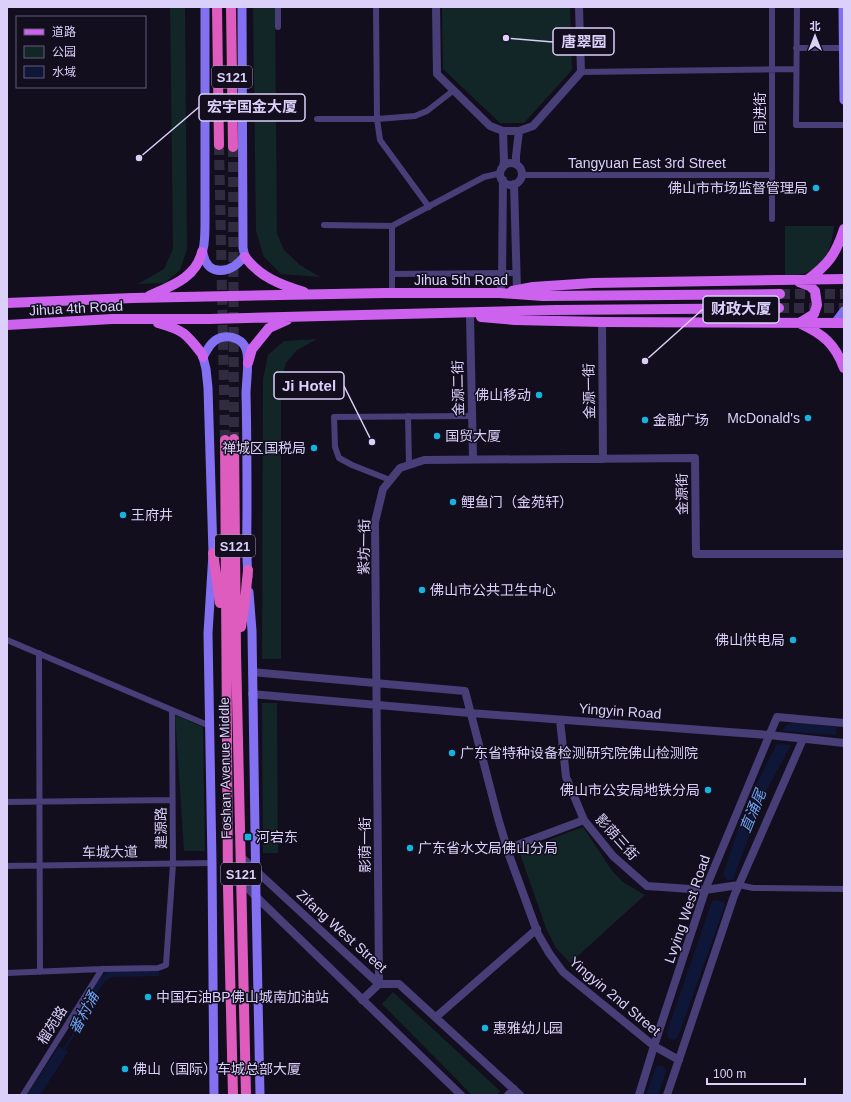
<svg xmlns="http://www.w3.org/2000/svg" width="851" height="1102" font-family="Arial,'Noto Sans SC',sans-serif">
  <style>
    .green { fill: #122527 }
    .water { fill: #0e1738 }
    .lines { fill: none; stroke-linecap: round; stroke-linejoin: round }
    .stream { stroke: #0e1738; stroke-width: 2 }
    .primary-tunnel { stroke: #312b3f; stroke-width: 10; stroke-dasharray: 10 5; stroke-linecap: butt }
    .trunk-tunnel { stroke: #312b3f; stroke-width: 10; stroke-dasharray: 10 5; stroke-linecap: butt }
    .minor { stroke: #483e78; stroke-width: 6 }
    .tertiary { stroke: #483e78; stroke-width: 8 }
    .secondary { stroke: #8471f1; stroke-width: 9 }
    .primary { stroke: #cd62ef; stroke-width: 10 }
    .trunk { stroke: #de5cbe; stroke-width: 10 }
    .poi-dot { fill: #16b2e0; stroke: #130e1e; stroke-width: 1.5 }
    .labels { text-anchor: middle; stroke-width: 3; stroke-linejoin: round; paint-order: stroke }
    .shield { fill: #130e1e; stroke: #9e96b8; stroke-width: 1 }
    .shield-label { font-size: 13px; font-weight: bold; fill: #dad0fa }
    .street-label { font-size: 14px; fill: #dad0fa; stroke: #130e1e }
    .poi-label { font-size: 14px; fill: #dad0fa; stroke: #130e1e; text-anchor: start }
    .water-label { font-size: 15px; font-style: italic; fill: #68a0f0; stroke: #130e1e }
    .leader { fill: none; stroke: #dad0fa; stroke-width: 1.5 }
    .callout-dot { fill: #dad0fa; stroke: #130e1e; stroke-width: 1.5 }
    .callout { fill: #130e1e; stroke: #dad0fa; stroke-width: 1.5 }
    .callout-label { font-size: 15px; text-anchor: middle; font-weight: bold; fill: #dad0fa }
  </style>
  <rect width="100%" height="100%" fill="#130e1e"/>
  <path class="green" d="M170 7H185L187 249 180 270 165 283 138 284 164 269 173 249Z
    M253 7H275L277 234 284 250 300 265 320 277 281 274 264 257 256 231Z
    M442 7H570L572 70 524 123H500L443 69Z
    M785 226H834C830 260 821 273 785 277Z
    M317 339 297 350 286 363 281 381V659H262L263 379 268 355 284 341Z
    M262 703H277L278 853H263Z
    M175 715 203 727 205 851H184Z
    M583 827 613 872 623 882 645 895 570 963 556 948 546 928 519 851Z
    M393 992 500 1091 497 1095H472L382 1004Z"/>
  <path class="water" d="M795 722 836 727V735L782 731 787 725Z
    M777 744 791 745 765 793 733 880H727L723 875C737 830 754 785 777 744Z
    M717 900 723 902 725 905 724 908 678 1037 674 1040 669 1038 667 1032 711 904 713 901Z
    M109 971H159V976L112 977 105 981 90 1003 84 1025 79 1033 71 1029C78 1014 95 977 109 971Z
    M59 1046 68 1052 40 1095H27Z
    M657 1066C662 1065 665 1067 666 1072L658 1095H646L655 1069Z"/>
  <g class="lines">
    <path class="stream" d="M63 1051 77 1029"/>
    <path class="primary-tunnel" d="M780 294H844
      M779 308H844"/>
    <path class="trunk-tunnel" d="M219 145 225 440
      M233 147 234 439"/>
    <path class="minor" d="M376 7 377 119 380 140 429 207
      M772 7V219
      M797 7 796 125H844
      M278 27V7
      M796 48H844
      M581 72 796 69
      M317 119H377L415 116 427 111 454 90
      M522 175H772
      M324 225 392 226 484 177 501 173
      M392 226V293
      M392 274 516 273
      M408 416 409 465
      M390 480 352 465 339 458 335 447 334 417 472 416
      M7 640 172 710 173 864 166 965 158 968 102 969 7 973
      M39 653 40 972
      M172 710 210 726
      M7 802 172 800
      M7 866 212 863
      M739 885 753 888 844 889
      M23 1095 102 969"/>
    <path class="tertiary" d="M436 7 437 74 490 126 503 131H519L533 126 581 72 579 7
      M500 174a11 11 0 1 1 22 0a11 11 0 1 1-22 0Z
      M516 164V156L519 131
      M503 167 504 161 503 131
      M514 184 517 290
      M500 293 502 281 503 180
      M470 316 473 459
      M602 322 603 459
      M252 672 465 691 498 818 509 855 538 934 549 953 563 972 654 1046 679 1060
      M252 694 470 713 769 735 844 743
      M560 720 566 777 584 820 613 856 647 886 705 890 739 885
      M507 849 584 820
      M240 856 379 984H399L520 1095
      M241 882 461 1095
      M362 1000 379 984 375 522 383 489 400 468 424 460 695 458 696 554H844
      M436 1017 537 929
      M508 1095 514 1089
      M639 1095 654 1046 707 885 777 717 844 723
      M667 1095 734 896 803 739"/>
    <path class="secondary" d="M205 7V221C205 229 205 236 204 244 204 247 202 250 203 253 207 279 234 273 245 255
      M242 7 243 248 245 257
      M843 7 844 100
      M835 323 844 311
      M249 592 252 631 256 897 260 1095
      M214 1095 212 863 208 633 213 553 208 388 206 369 203 357C208 348 213 338 224 337 233 336 243 340 246 349 250 359 246 382 246 394 247 432 247 469 247 507 247 530 246 554 248 577"/>
    <path class="primary" d="M245 257C260 277 281 285 304 292
      M807 280C828 265 836 254 844 229
      M799 282 810 286 815 291 817 305 814 314 801 322
      M512 291 533 287 593 283 844 279
      M149 296C171 286 196 278 202 252
      M7 303 133 298 385 293H500L543 296 780 294
      M481 317 515 320 602 322 844 323
      M158 323C183 330 186 333 202 354L203 357
      M801 324C823 334 835 344 844 368
      M7 325 112 319H210L556 310 779 308
      M248 363 252 349 269 328 287 320"/>
    <path class="trunk" d="M217 7 219 145
      M231 7 233 147
      M234 439 236 652 246 1095
      M225 440 228 887 233 1095
      M213 553 220 603
      M241 627 245 601 248 570"/>
  </g>
  <g class="poi-dot">
    <circle cx="816" cy="188" r="4"/>
    <circle cx="539" cy="395" r="4"/>
    <circle cx="808" cy="418" r="4"/>
    <circle cx="645" cy="420" r="4"/>
    <circle cx="437" cy="436" r="4"/>
    <circle cx="314" cy="448" r="4"/>
    <circle cx="453" cy="502" r="4"/>
    <circle cx="123" cy="515" r="4"/>
    <circle cx="422" cy="590" r="4"/>
    <circle cx="793" cy="640" r="4"/>
    <circle cx="452" cy="753" r="4"/>
    <circle cx="708" cy="790" r="4"/>
    <rect x="244" y="833" width="8" height="8" rx="2"/>
    <circle cx="410" cy="848" r="4"/>
    <circle cx="148" cy="997" r="4"/>
    <circle cx="485" cy="1028" r="4"/>
    <circle cx="125" cy="1069" r="4"/>
  </g>
  <g class="labels">
    <g class="shield">
      <rect x="212" y="66" width="40" height="22" rx="3"/>
      <rect x="215" y="535" width="40" height="22" rx="3"/>
      <rect x="221" y="863" width="40" height="22" rx="3"/>
    </g>
    <g class="shield-label">
      <text x="232" y="82">S121</text>
      <text x="235" y="551">S121</text>
      <text x="241" y="879">S121</text>
    </g>
    <g class="street-label">
      <text transform="translate(760 113) rotate(-90)" y="5">同进街</text>
      <text x="647" y="168">Tangyuan East 3rd Street</text>
      <text x="461" y="285">Jihua 5th Road</text>
      <text transform="translate(76 308) rotate(-3)" y="5">Jihua 4th Road</text>
      <text transform="translate(458 388) rotate(-91)" y="5">金源二街</text>
      <text transform="translate(589 391) rotate(-91)" y="5">金源一街</text>
      <text transform="translate(682 494) rotate(-91)" y="5">金源街</text>
      <text transform="translate(364 547) rotate(-89)" y="5">紫坊一街</text>
      <text transform="translate(620 711) rotate(4)" y="5">Yingyin Road</text>
      <text transform="translate(225 768) rotate(-91)" y="5">Foshan Avenue Middle</text>
      <text transform="translate(161 828) rotate(-91)" y="5">建源路</text>
      <text transform="translate(617 837) rotate(48)" y="5">影荫三街</text>
      <text transform="translate(365 845) rotate(-90)" y="5">影荫一街</text>
      <text transform="translate(110 852) rotate(-1)" y="5">车城大道</text>
      <text transform="translate(687 909) rotate(-71)" y="5">Lvying West Road</text>
      <text transform="translate(342 931) rotate(42)" y="5">Zifang West Street</text>
      <text transform="translate(615 996) rotate(40)" y="5">Yingyin 2nd Street</text>
      <text transform="translate(52 1025) rotate(-58)" y="5">榴苑路</text>
    </g>
    <g class="poi-label">
      <text x="808" y="193" text-anchor="end">佛山市市场监督管理局</text>
      <text x="531" y="400" text-anchor="end">佛山移动</text>
      <text x="800" y="423" text-anchor="end">McDonald's</text>
      <text x="653" y="425">金融广场</text>
      <text x="445" y="441">国贸大厦</text>
      <text x="306" y="453" text-anchor="end">禅城区国税局</text>
      <text x="461" y="507">鲤鱼门（金苑轩）</text>
      <text x="131" y="520">王府井</text>
      <text x="430" y="595">佛山市公共卫生中心</text>
      <text x="785" y="645" text-anchor="end">佛山供电局</text>
      <text x="460" y="758">广东省特种设备检测研究院佛山检测院</text>
      <text x="700" y="795" text-anchor="end">佛山市公安局地铁分局</text>
      <text x="256" y="842">河宕东</text>
      <text x="418" y="853">广东省水文局佛山分局</text>
      <text x="156" y="1002">中国石油BP佛山城南加油站</text>
      <text x="493" y="1033">惠雅幼儿园</text>
      <text x="133" y="1074">佛山（国际）车城总部大厦</text>
    </g>
    <g class="water-label">
      <text transform="translate(753 811) rotate(-68)" y="5">直涌尾</text>
      <text transform="translate(84 1013) rotate(-62)" y="5">番村涌</text>
    </g>
  </g>
  <path class="leader" d="M506 38L553 42M139 158L199 107M645 361L703 309M372 442L344 386"/>
  <g class="callout-dot">
    <circle cx="506" cy="38" r="4"/>
    <circle cx="139" cy="158" r="4"/>
    <circle cx="645" cy="361" r="4"/>
    <circle cx="372" cy="442" r="4"/>
  </g>
  <g class="callout">
    <rect x="553" y="28" width="61" height="27" rx="4"/>
    <rect x="199" y="94" width="106" height="27" rx="4"/>
    <rect x="703" y="296" width="76" height="27" rx="4"/>
    <rect x="274" y="372" width="70" height="27" rx="4"/>
  </g>
  <g class="callout-label">
    <text x="584" y="47">唐翠园</text>
    <text x="252" y="112">宏宇国金大厦</text>
    <text x="741" y="314">财政大厦</text>
    <text x="309" y="391">Ji Hotel</text>
  </g>
  <rect width="851" height="1102" fill="none" stroke="#dad0fa" stroke-width="16"/>
  <rect x="16" y="16" width="130" height="72" fill="#130e1e" stroke="#635c76"/>
  <rect x="24" y="29" width="20" height="6" fill="#cd62ef" stroke="#635c76"/>
  <text x="52" y="36" font-size="12" fill="#dad0fa">道路</text>
  <rect x="24" y="46" width="20" height="12" fill="#122527" stroke="#635c76"/>
  <text x="52" y="56" font-size="12" fill="#dad0fa">公园</text>
  <rect x="24" y="66" width="20" height="12" fill="#0e1738" stroke="#635c76"/>
  <text x="52" y="76" font-size="12" fill="#dad0fa">水域</text>
  <g transform="translate(815 36)" stroke="#130e1e" stroke-width="3" paint-order="stroke">
  <path d="M0-3L7 15L0 10L-7 15Z" fill="#dad0fa"/>
  <text y="-6" font-size="11" font-weight="bold" text-anchor="middle" fill="#dad0fa">北</text>
  </g>
  <path d="M707 1078v6h98v-6" fill="none" stroke="#dad0fa" stroke-width="2"/>
  <text x="713" y="1078" font-size="12" fill="#dad0fa" stroke="#130e1e" stroke-width="3" paint-order="stroke">100 m</text>
</svg>
